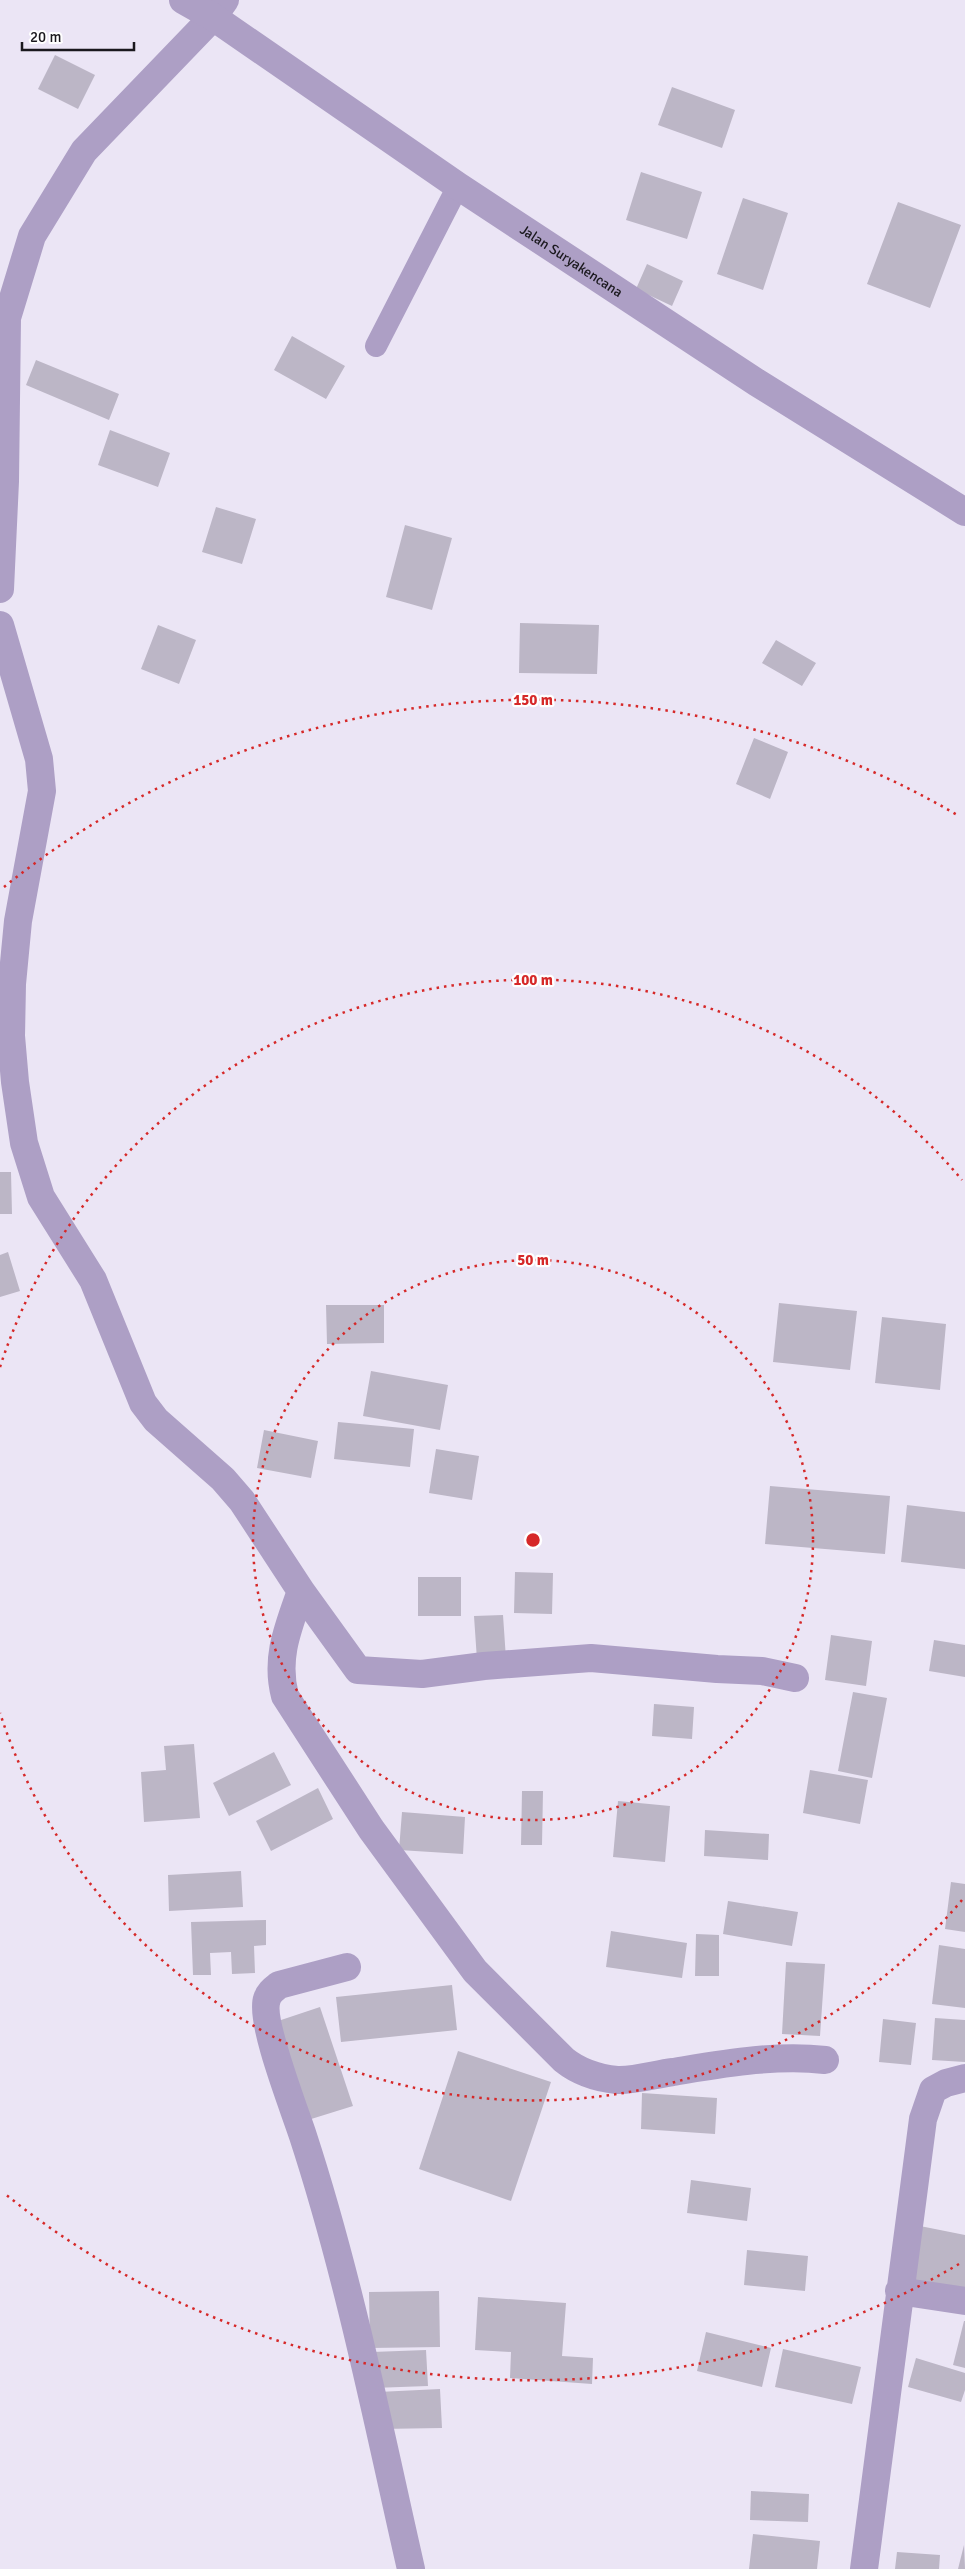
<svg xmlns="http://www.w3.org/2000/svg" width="965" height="2569" font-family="Signika,sans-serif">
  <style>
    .building { fill: #bcb6c6 }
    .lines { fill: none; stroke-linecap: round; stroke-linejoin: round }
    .service { stroke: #ad9fc5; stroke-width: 22 }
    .minor { stroke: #ad9fc5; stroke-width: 28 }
    .tertiary { stroke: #ad9fc5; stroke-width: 28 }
    .ring { fill: none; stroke: #d62828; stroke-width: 2.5; stroke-dasharray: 2.5 5 }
    .labels { text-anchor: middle; stroke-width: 4.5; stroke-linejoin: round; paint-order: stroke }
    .street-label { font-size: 14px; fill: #1a181d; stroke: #fff }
    .centre { fill: #d62828; stroke: #fff; stroke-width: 2.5 }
    .ring-label { font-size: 15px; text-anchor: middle; font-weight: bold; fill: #d62828; stroke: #fff; stroke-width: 4.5; stroke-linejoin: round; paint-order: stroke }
  </style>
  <rect width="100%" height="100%" fill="#ebe5f5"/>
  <path class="building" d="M55 55 95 75 78 109 38 89Z
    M672 87 735 110 722 148 658 125Z
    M641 172 702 192 687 239 626 220Z
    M743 198 788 213 763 290 717 274Z
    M898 202 961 225 930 308 867 284Z
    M647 264 683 281 672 306 636 289Z
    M292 336 345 366 326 399 274 370Z
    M36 360 119 394 109 420 26 385Z
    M110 430 170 453 158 487 98 465Z
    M216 507 256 519 242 564 202 552Z
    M405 525 452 538 432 610 386 597Z
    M520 623 599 625 597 674 519 673Z
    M158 625 196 640 179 684 141 669Z
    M776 640 816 663 802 686 762 663Z
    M754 738 788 752 770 799 736 784Z
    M0 1172H11L12 1214H0Z
    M8 1252 20 1291 0 1297V1255Z
    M779 1303 857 1311 850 1370 773 1362Z
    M326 1305H384V1343L327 1344Z
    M882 1317 946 1324 940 1390 875 1383Z
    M371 1371 448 1385 440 1430 363 1416Z
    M338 1422 414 1429 410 1467 334 1459Z
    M264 1430 318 1441 311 1478 257 1468Z
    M436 1449 479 1456 472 1500 429 1493Z
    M770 1486 890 1496 885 1554 765 1544Z
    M907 1505 965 1512V1569L901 1562Z
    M515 1572 553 1573 552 1614 514 1613Z
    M418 1577H461V1616H418Z
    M503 1615 506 1659 477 1660 474 1616Z
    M831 1635 872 1641 866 1686 825 1680Z
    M934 1640 965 1645V1677L929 1671Z
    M853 1692 887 1698 872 1778 838 1771Z
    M654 1704 694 1707 692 1739 652 1736Z
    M194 1744 200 1818 144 1822 141 1772 166 1770 164 1746Z
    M274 1752 291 1785 229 1816 213 1783Z
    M810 1770 868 1780 860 1824 803 1813Z
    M318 1788 333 1819 271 1851 256 1821Z
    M522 1791H543L542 1845H521Z
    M618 1801 670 1806 665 1862 613 1857Z
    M402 1812 465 1817 463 1854 399 1850Z
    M705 1830 769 1834 768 1860 704 1856Z
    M241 1871 243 1907 169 1911 168 1875Z
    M951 1882 965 1884V1932L945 1929Z
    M728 1901 798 1912 792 1946 723 1934Z
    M266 1920V1945L254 1946 255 1973 232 1974 231 1952 210 1953 211 1975H193L191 1922Z
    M611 1931 687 1943 682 1978 606 1967Z
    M696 1934 719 1935V1976H695Z
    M939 1945 965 1949V2008L932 2004Z
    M786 1962 825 1964 820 2036 782 2034Z
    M452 1985 457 2030 341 2042 336 1997Z
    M320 2007 353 2106 308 2120 275 2022Z
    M935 2018 965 2020V2062L932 2060Z
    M883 2019 916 2023 911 2065 879 2062Z
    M458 2051 551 2082 511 2201 419 2169Z
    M642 2093 717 2098 715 2134 641 2129Z
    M691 2180 751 2188 747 2221 687 2213Z
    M920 2226 965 2235V2290L909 2279Z
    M747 2250 808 2256 805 2291 744 2285Z
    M439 2291 440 2347 370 2348 369 2292Z
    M478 2297 566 2303 562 2356 593 2358 592 2384 510 2378 511 2352 475 2350Z
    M964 2321H965V2368L953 2365Z
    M706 2332 771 2348 762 2387 697 2371Z
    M783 2349 861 2367 852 2404 775 2387Z
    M426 2350 428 2386 373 2388 372 2352Z
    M916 2358 965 2373V2390L961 2402 908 2387Z
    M440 2389 442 2428 380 2429 378 2392Z
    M751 2491 809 2494 808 2522 750 2520Z
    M753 2534 820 2541 817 2569H749Z
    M964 2545 965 2569H958Z
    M897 2552 940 2555 939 2569H895Z"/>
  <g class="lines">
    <path class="service" d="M376 346 458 186"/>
    <path class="minor" d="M0 589 5 481 7 318 32 236 84 151 213 17 225 0
      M0 625 39 759 42 791 18 921 12 984 11 1036 15 1082 24 1143 41 1197 93 1280 143 1403 156 1420 223 1479 242 1501 301 1591 358 1670 422 1674 484 1666 591 1658 717 1669 762 1671 795 1678
      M301 1591C288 1628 275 1658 285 1696L371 1829 475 1971 564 2060C579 2072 597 2078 617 2080 634 2081 656 2074 673 2072 722 2064 776 2054 825 2060
      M347 1967 279 1985C274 1989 269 1992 267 1999 259 2020 295 2111 303 2136 349 2277 378 2424 411 2569
      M899 2291 965 2301
      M864 2569 923 2119 933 2090 946 2083 965 2078"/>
    <path class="tertiary" id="s1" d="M183 0 213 17 458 186 756 382 965 512"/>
  </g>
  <g class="ring">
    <circle cx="533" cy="1540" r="280"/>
    <path d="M962 1900A560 560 0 0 1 0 1713M0 1367A560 560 0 0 1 962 1180"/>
    <path d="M959 2264A840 840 0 0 1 4 2193M4 887A840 840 0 0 1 959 816"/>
  </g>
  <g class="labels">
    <g class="street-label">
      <text dy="5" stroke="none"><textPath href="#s1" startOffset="468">Jalan Suryakencana</textPath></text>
    </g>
  </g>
  <circle cx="533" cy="1540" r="8" class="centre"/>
  <g class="ring-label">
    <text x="533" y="705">150 m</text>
    <text x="533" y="985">100 m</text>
    <text x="533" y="1265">50 m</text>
  </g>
  <path d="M22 42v8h112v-8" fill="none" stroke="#1a181d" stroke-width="2.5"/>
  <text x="30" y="42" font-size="15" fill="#1a181d" stroke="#ffffff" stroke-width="4" paint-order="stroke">20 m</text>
</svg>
